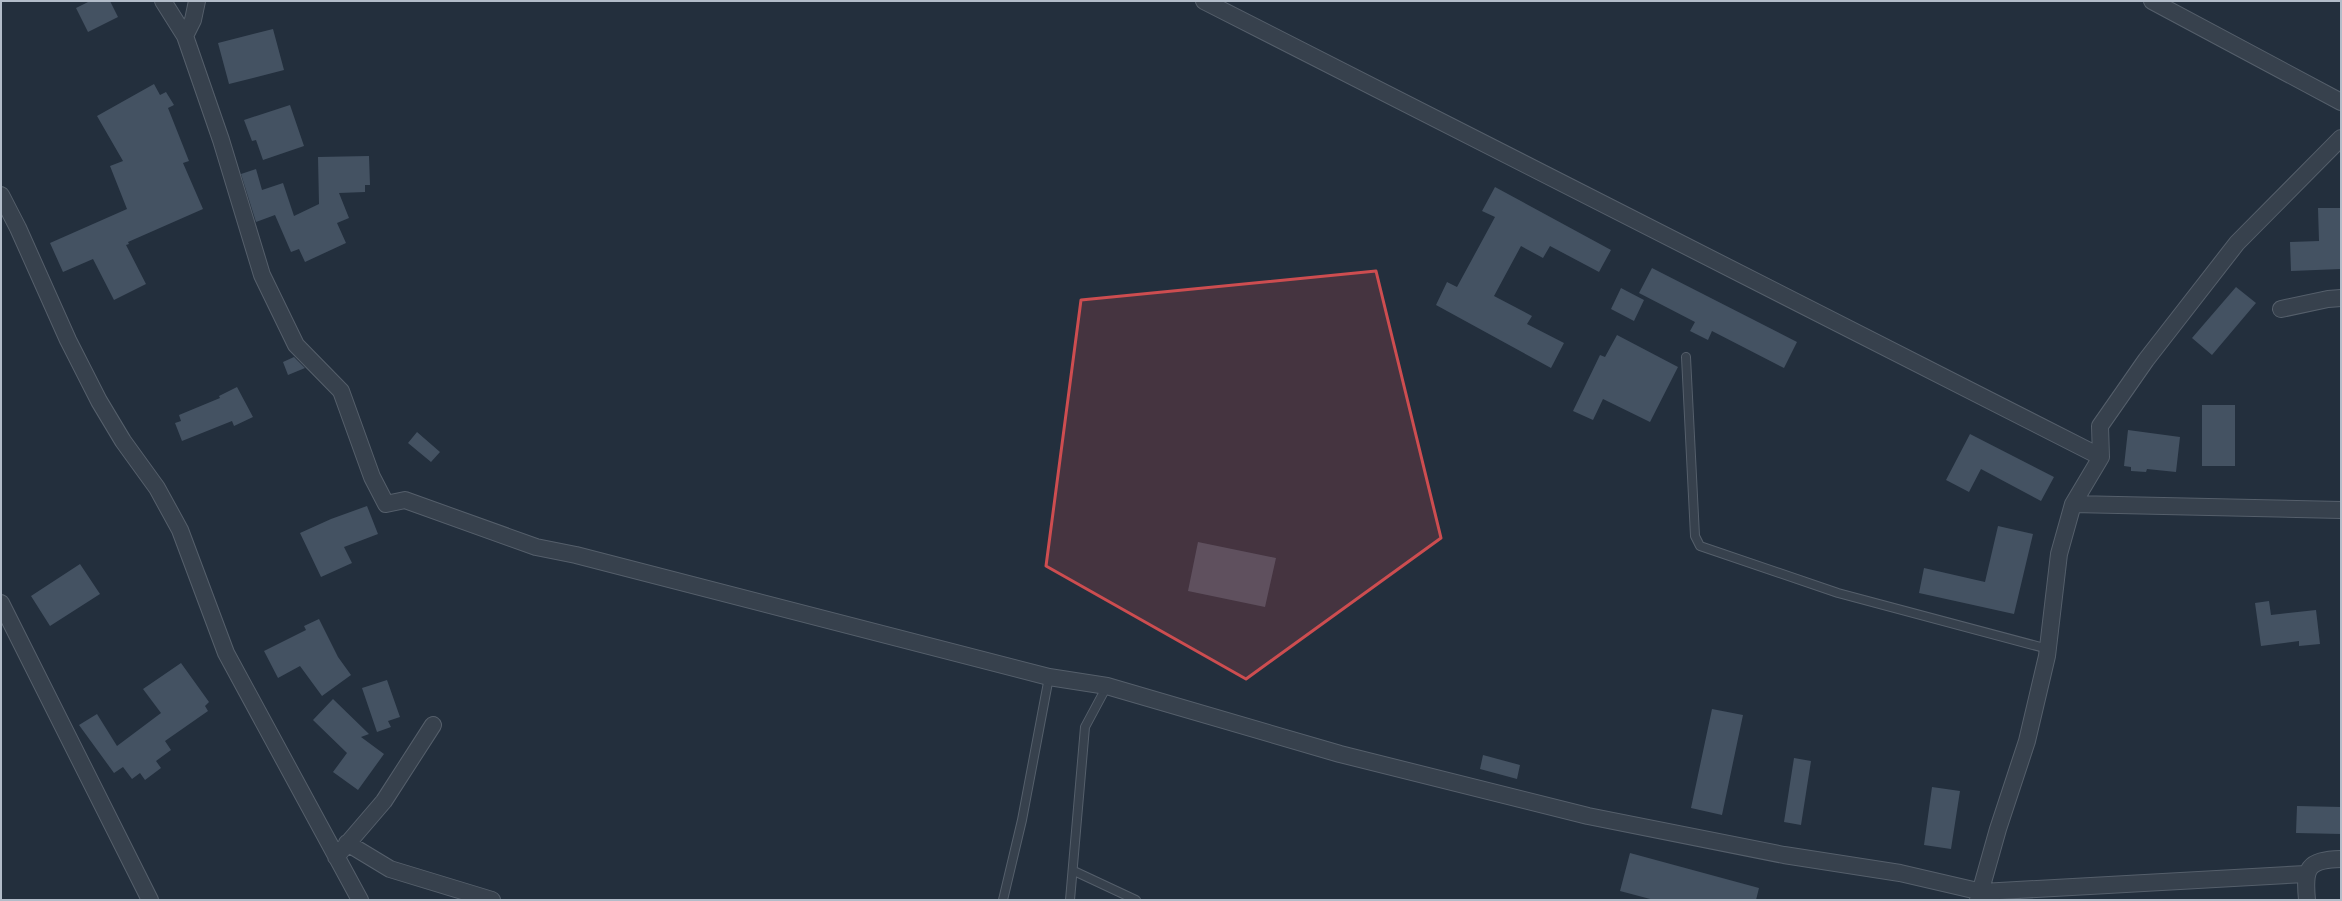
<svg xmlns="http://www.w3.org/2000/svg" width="2342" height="901" font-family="'Open Sans',sans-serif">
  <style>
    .building { fill: #445262 }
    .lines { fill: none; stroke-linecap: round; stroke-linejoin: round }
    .lane-casing { stroke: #555f6b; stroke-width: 10 }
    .street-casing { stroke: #555f6b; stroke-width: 18 }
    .lane { stroke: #37414d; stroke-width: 8 }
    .street { stroke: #37414d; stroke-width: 16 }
    .marked { fill: #cd4d50; fill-opacity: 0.2; stroke: #cd4d50; stroke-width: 3; stroke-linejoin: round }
  </style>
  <rect width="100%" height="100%" fill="#232f3d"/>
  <path class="building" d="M90 1H110L118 17 88 32 76 8Z
    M273 29 284 70 229 84 218 43Z
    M154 84 160 95 166 92 174 105 168 108 189 161 183 163 203 209 128 242 129 244 126 245 146 284 114 300 93 259 63 272 50 243 127 209 110 166 123 161 97 116Z
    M290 105 304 146 263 160 256 140 252 141 244 120Z
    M369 156 370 185H365V192L339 193 349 218 337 223 346 243 305 262 299 249 291 252 275 215 256 222 241 174 256 169 262 190 283 183 294 216 319 204 318 157Z
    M1495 187 1611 250 1599 272 1550 246 1543 258 1521 246 1494 296 1532 316 1527 324 1564 343 1551 368 1436 305 1447 282 1457 287 1495 217 1482 211Z
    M2318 208H2341V269L2291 271 2290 242 2319 241Z
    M1652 268 1797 342 1784 368 1712 331 1708 340 1690 331 1695 322 1639 293Z
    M2236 287 2256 303 2212 355 2192 338Z
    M1621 288 1644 300 1634 321 1611 309Z
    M1617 335 1678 367 1650 422 1603 399 1593 420 1573 411 1600 355 1605 357Z
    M294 357 305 368 288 375 283 362Z
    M237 387 253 417 234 426 232 421 182 441 175 423 181 421 179 415 220 398 219 396Z
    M2202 405H2235V466H2202Z
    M2128 430 2180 437 2176 472 2147 469 2146 472 2131 471V467L2124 466Z
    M417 432 440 452 431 462 408 443Z
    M1970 434 2054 477 2041 501 1981 469 1969 492 1946 480Z
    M367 506 378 534 344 547 352 563 321 577 300 533 331 519Z
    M1998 526 2033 534 2014 614 1919 593 1924 568 1985 582Z
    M1198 542 1276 558 1265 607 1188 591Z
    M80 564 100 594 50 626 31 596Z
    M2269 601 2271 615 2316 610 2320 644 2299 646V641L2261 646 2255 603Z
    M319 619 338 657 351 675 322 696 300 666 278 678 264 651 306 630 304 626Z
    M181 663 209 702 205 706 208 711 165 741 171 750 156 761 161 768 145 780 140 773 132 779 123 767 114 773 79 725 97 714 117 746 161 713 143 689Z
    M387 680 400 717 388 721 391 727 377 732 362 688Z
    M333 699 369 734 361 737 384 754 358 790 333 772 347 753 313 720Z
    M1712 709 1743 715 1722 815 1691 808Z
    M1483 755 1520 765 1517 779 1480 769Z
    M1794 758 1811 761 1801 825 1784 822Z
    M1932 787 1960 791 1951 849 1924 845Z
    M2297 806 2341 807V834L2296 833Z
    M1630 853 1759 888 1756 900H1654L1620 891Z"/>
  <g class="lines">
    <defs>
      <path id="lane" d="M1686 357 1695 536 1700 546 1838 593 2048 649
        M1074 871 1136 900
        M1003 900 1022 820 1049 677
        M1070 900 1085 727 1107 686"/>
      <path id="street" d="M163 1 185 36
        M197 1 193 20 185 36 221 140 262 275 296 345 341 391 372 477 386 504 405 500 536 547 576 555 1049 677 1107 686 1340 754 1588 816 1784 855 1900 873 1982 892 2306 874
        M1204 1 2101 457
        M2152 1 2341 102
        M1 195 18 228 68 340 99 401 123 441 157 488 180 530 226 653 360 900
        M2281 309 2328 299 2341 298
        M2073 504 2341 510
        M1 603 150 900
        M347 843 390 869 492 900
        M336 857 384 801 433 725
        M1978 900 1998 829 2027 741 2047 656 2059 554 2073 504 2101 457 2100 426 2146 360 2237 243 2341 138
        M2307 900C2304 868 2307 860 2341 859"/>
    </defs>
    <use href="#lane" class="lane-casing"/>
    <use href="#street" class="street-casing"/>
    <use href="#lane" class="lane"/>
    <use href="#street" class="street"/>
  </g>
  <path class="marked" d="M1376 271 1441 538 1246 679 1046 566 1081 300Z"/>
  <rect width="2342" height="901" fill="none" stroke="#b2bcc9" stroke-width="4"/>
</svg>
